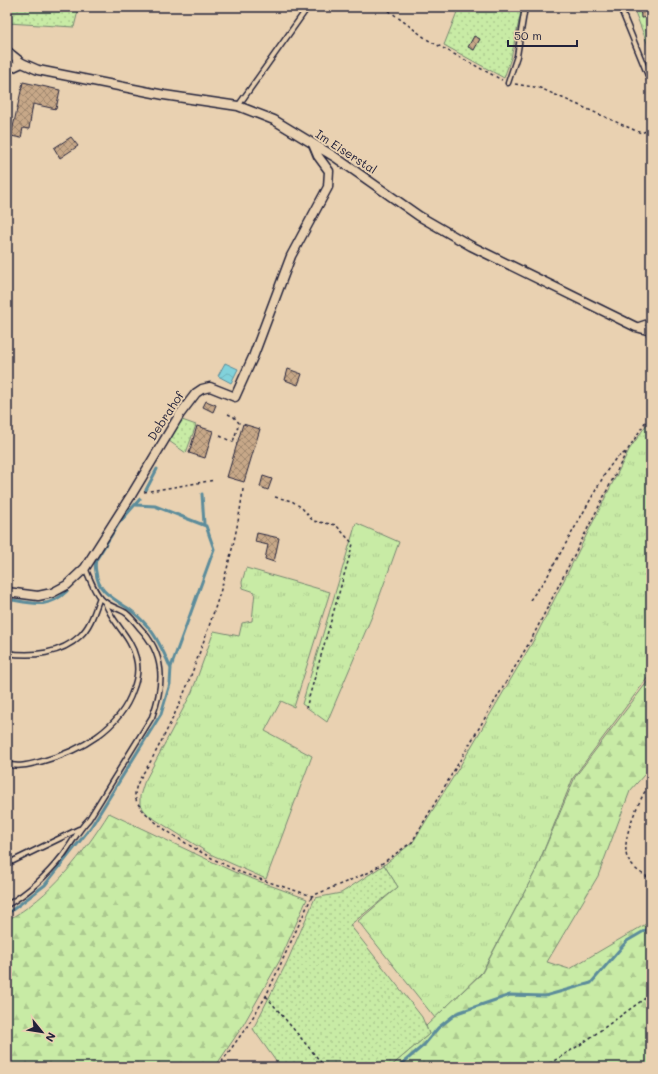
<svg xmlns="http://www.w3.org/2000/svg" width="658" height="1074" font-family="Mali,sans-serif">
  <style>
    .grass { fill: url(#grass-tufts); stroke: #758670 }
    .forest { fill: url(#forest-firs); stroke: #758670 }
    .park { fill: url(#park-dots); stroke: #758670 }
    .water { fill: url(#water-waves); stroke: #5b8c9b }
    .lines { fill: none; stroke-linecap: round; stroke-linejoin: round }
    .stream { stroke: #5b8c9b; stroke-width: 3 }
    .building { fill: url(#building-cross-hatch); stroke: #22223b }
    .lane-casing { stroke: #22223b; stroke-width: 7 }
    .street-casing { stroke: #22223b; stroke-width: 11 }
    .path { stroke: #22223b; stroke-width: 1.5; stroke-dasharray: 3 3; stroke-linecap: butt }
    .lane { stroke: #e9d1b1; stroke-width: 4 }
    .street { stroke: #e9d1b1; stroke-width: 8 }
    .labels { text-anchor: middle; stroke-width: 4; stroke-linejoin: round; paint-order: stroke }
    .street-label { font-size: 12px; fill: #22223b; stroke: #e9d1b1 }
  </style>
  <defs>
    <pattern id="grass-tufts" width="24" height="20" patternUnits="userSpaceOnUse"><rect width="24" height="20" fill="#c8eba5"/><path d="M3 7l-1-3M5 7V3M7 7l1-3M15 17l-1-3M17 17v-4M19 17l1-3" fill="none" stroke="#acc98f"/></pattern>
    <pattern id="forest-firs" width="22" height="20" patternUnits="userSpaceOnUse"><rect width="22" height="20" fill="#c8eba5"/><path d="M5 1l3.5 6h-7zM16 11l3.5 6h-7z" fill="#acc98f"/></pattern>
    <pattern id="park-dots" width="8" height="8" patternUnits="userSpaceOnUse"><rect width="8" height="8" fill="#c8eba5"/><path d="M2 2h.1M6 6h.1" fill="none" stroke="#acc98f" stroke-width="1.8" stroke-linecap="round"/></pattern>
    <pattern id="water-waves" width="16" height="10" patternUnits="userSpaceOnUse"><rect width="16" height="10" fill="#81d2db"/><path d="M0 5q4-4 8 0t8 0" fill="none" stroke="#6fb4bd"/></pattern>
    <pattern id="building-cross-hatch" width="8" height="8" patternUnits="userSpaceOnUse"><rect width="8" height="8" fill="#c7a888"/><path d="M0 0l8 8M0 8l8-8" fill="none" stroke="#a18870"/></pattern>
  </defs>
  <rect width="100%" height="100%" fill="#e9d1b1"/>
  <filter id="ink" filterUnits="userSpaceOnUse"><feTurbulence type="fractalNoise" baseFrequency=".025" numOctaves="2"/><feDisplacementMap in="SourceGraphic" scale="8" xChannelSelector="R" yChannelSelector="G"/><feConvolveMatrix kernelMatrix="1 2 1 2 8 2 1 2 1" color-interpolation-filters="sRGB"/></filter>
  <g filter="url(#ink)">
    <path class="grass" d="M651 418V673L573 778 535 872 482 972 435 1018 358 921 398 887 384 865 413 842 460 766 535 638 629 450Z
      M356 523 399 542 375 609 327 722 302 704Z
      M246 568 330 592 294 707 281 701 265 731 312 756 266 879 210 854 148 815 140 805V796L144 783 192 692 214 631 239 636 242 623 252 621 255 592 243 588 242 582Z"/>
    <path class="forest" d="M651 677V767L630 791 598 876 547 962 569 969 651 921V1067H390L429 1034 426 1026 482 973 535 872 575 777Z
      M109 813 234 872 307 899 280 960 242 1027 215 1067H7V920C50 898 84 853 109 813Z"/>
    <path class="park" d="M7 7H79L74 27 7 23Z
      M459 7H522L511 58 504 78 444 45Z
      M633 7H651V53Z
      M182 420 196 425 186 453 169 441Z
      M384 865 398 887 350 925 422 1017 429 1034 390 1067H280L253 1029 287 962 315 898 341 893Z"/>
    <path class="water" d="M225 363 238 369 231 383 218 376Z"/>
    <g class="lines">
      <path class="stream" d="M146 490 157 469
        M202 494 204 524
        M140 499 119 523 96 560C95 564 95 567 96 572 98 593 114 598 129 609 136 614 143 621 149 628 159 640 165 655 171 669
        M7 599C31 603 48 610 67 591
        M7 914 45 885 91 827 161 714 170 684 171 667 214 549 206 526 155 506 136 505
        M398 1067 424 1045 438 1028 457 1013 510 995 545 996 591 983 627 941 651 927"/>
    </g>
    <path class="building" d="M640 7H651V17L641 18Z
      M474 36 480 39 474 50 468 47Z
      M23 82 60 90 56 109 33 104 29 129 23 128 21 138 11 136Z
      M71 137 78 146 60 158 54 148Z
      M288 369 302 374 298 385 285 380Z
      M206 401 216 405 213 412 203 407Z
      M243 424 260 429 244 482 227 477Z
      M197 426 213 431 205 458 189 453Z
      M263 476 272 479 268 490 260 487Z
      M257 533 279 538 274 562 265 559 268 545 255 542Z"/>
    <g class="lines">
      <defs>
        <path id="lane" d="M620 7 651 83
          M508 83 517 56 525 7
          M238 106 308 7
          M636 326 651 321
          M7 653C32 657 61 654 80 636 91 626 95 610 100 597
          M7 764C19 768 31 764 43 761 80 751 120 729 133 690 137 680 139 669 136 658 131 636 111 622 105 602
          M7 864 79 829
          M7 905C28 893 48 874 63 855 72 843 78 830 89 819L152 717C165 683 165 654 139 627 135 622 131 617 126 613 120 609 111 607 105 602 95 596 90 578 85 568"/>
        <path id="street" d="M7 51 22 63 38 70 164 95 238 106 274 120 335 157 419 216 471 246 636 327 651 331
          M7 70 22 63
          M7 592 38 596 52 593 67 585 85 568 132 494 180 414 196 393 202 389 210 387 235 397 253 357 291 256 328 187 329 171 318 156 313 144"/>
      </defs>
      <use href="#lane" class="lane-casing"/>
      <use href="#street" class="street-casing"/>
      <path class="path" d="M384 7 428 40 502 80
        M515 84 540 88 641 133 651 129
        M228 414 234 417 239 423 233 442
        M220 436 237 444
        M243 489C235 557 211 623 187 686 177 710 165 735 153 757 147 769 135 782 135 795 136 820 219 863 240 872 264 881 288 888 312 896L370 872 412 842 532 638 627 451 651 413
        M144 492 215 480
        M275 497 292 501 302 508 313 521 336 525 353 544 306 708
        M530 600 547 577 606 472 616 458 626 452
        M651 781C640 799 624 831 626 852 626 863 641 875 651 878
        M266 996 325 1067
        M218 1067 248 1025 266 996 312 896
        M544 1067 583 1043 651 994"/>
      <use href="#lane" class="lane"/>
      <use href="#street" class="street"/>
    </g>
  </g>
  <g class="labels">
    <g class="street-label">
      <text transform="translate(346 152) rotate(33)" y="4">Im Eiserstal</text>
      <text transform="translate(166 416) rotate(-57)" y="4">Debrahof</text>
    </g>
  </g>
  <rect width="658" height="1074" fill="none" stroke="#e9d1b1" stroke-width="24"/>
  <rect x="12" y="12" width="634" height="1050" fill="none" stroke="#22223b" stroke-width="1.5" filter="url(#ink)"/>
  <g transform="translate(42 1032) rotate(120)" stroke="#e9d1b1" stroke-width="3" paint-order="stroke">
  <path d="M0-3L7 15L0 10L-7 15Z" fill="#22223b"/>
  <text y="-6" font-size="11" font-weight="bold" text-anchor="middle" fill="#22223b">N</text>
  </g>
  <path d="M508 40v6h69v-6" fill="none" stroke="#22223b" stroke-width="2"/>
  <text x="514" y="40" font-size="12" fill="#22223b" stroke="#e9d1b1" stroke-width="3" paint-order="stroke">50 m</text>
</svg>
